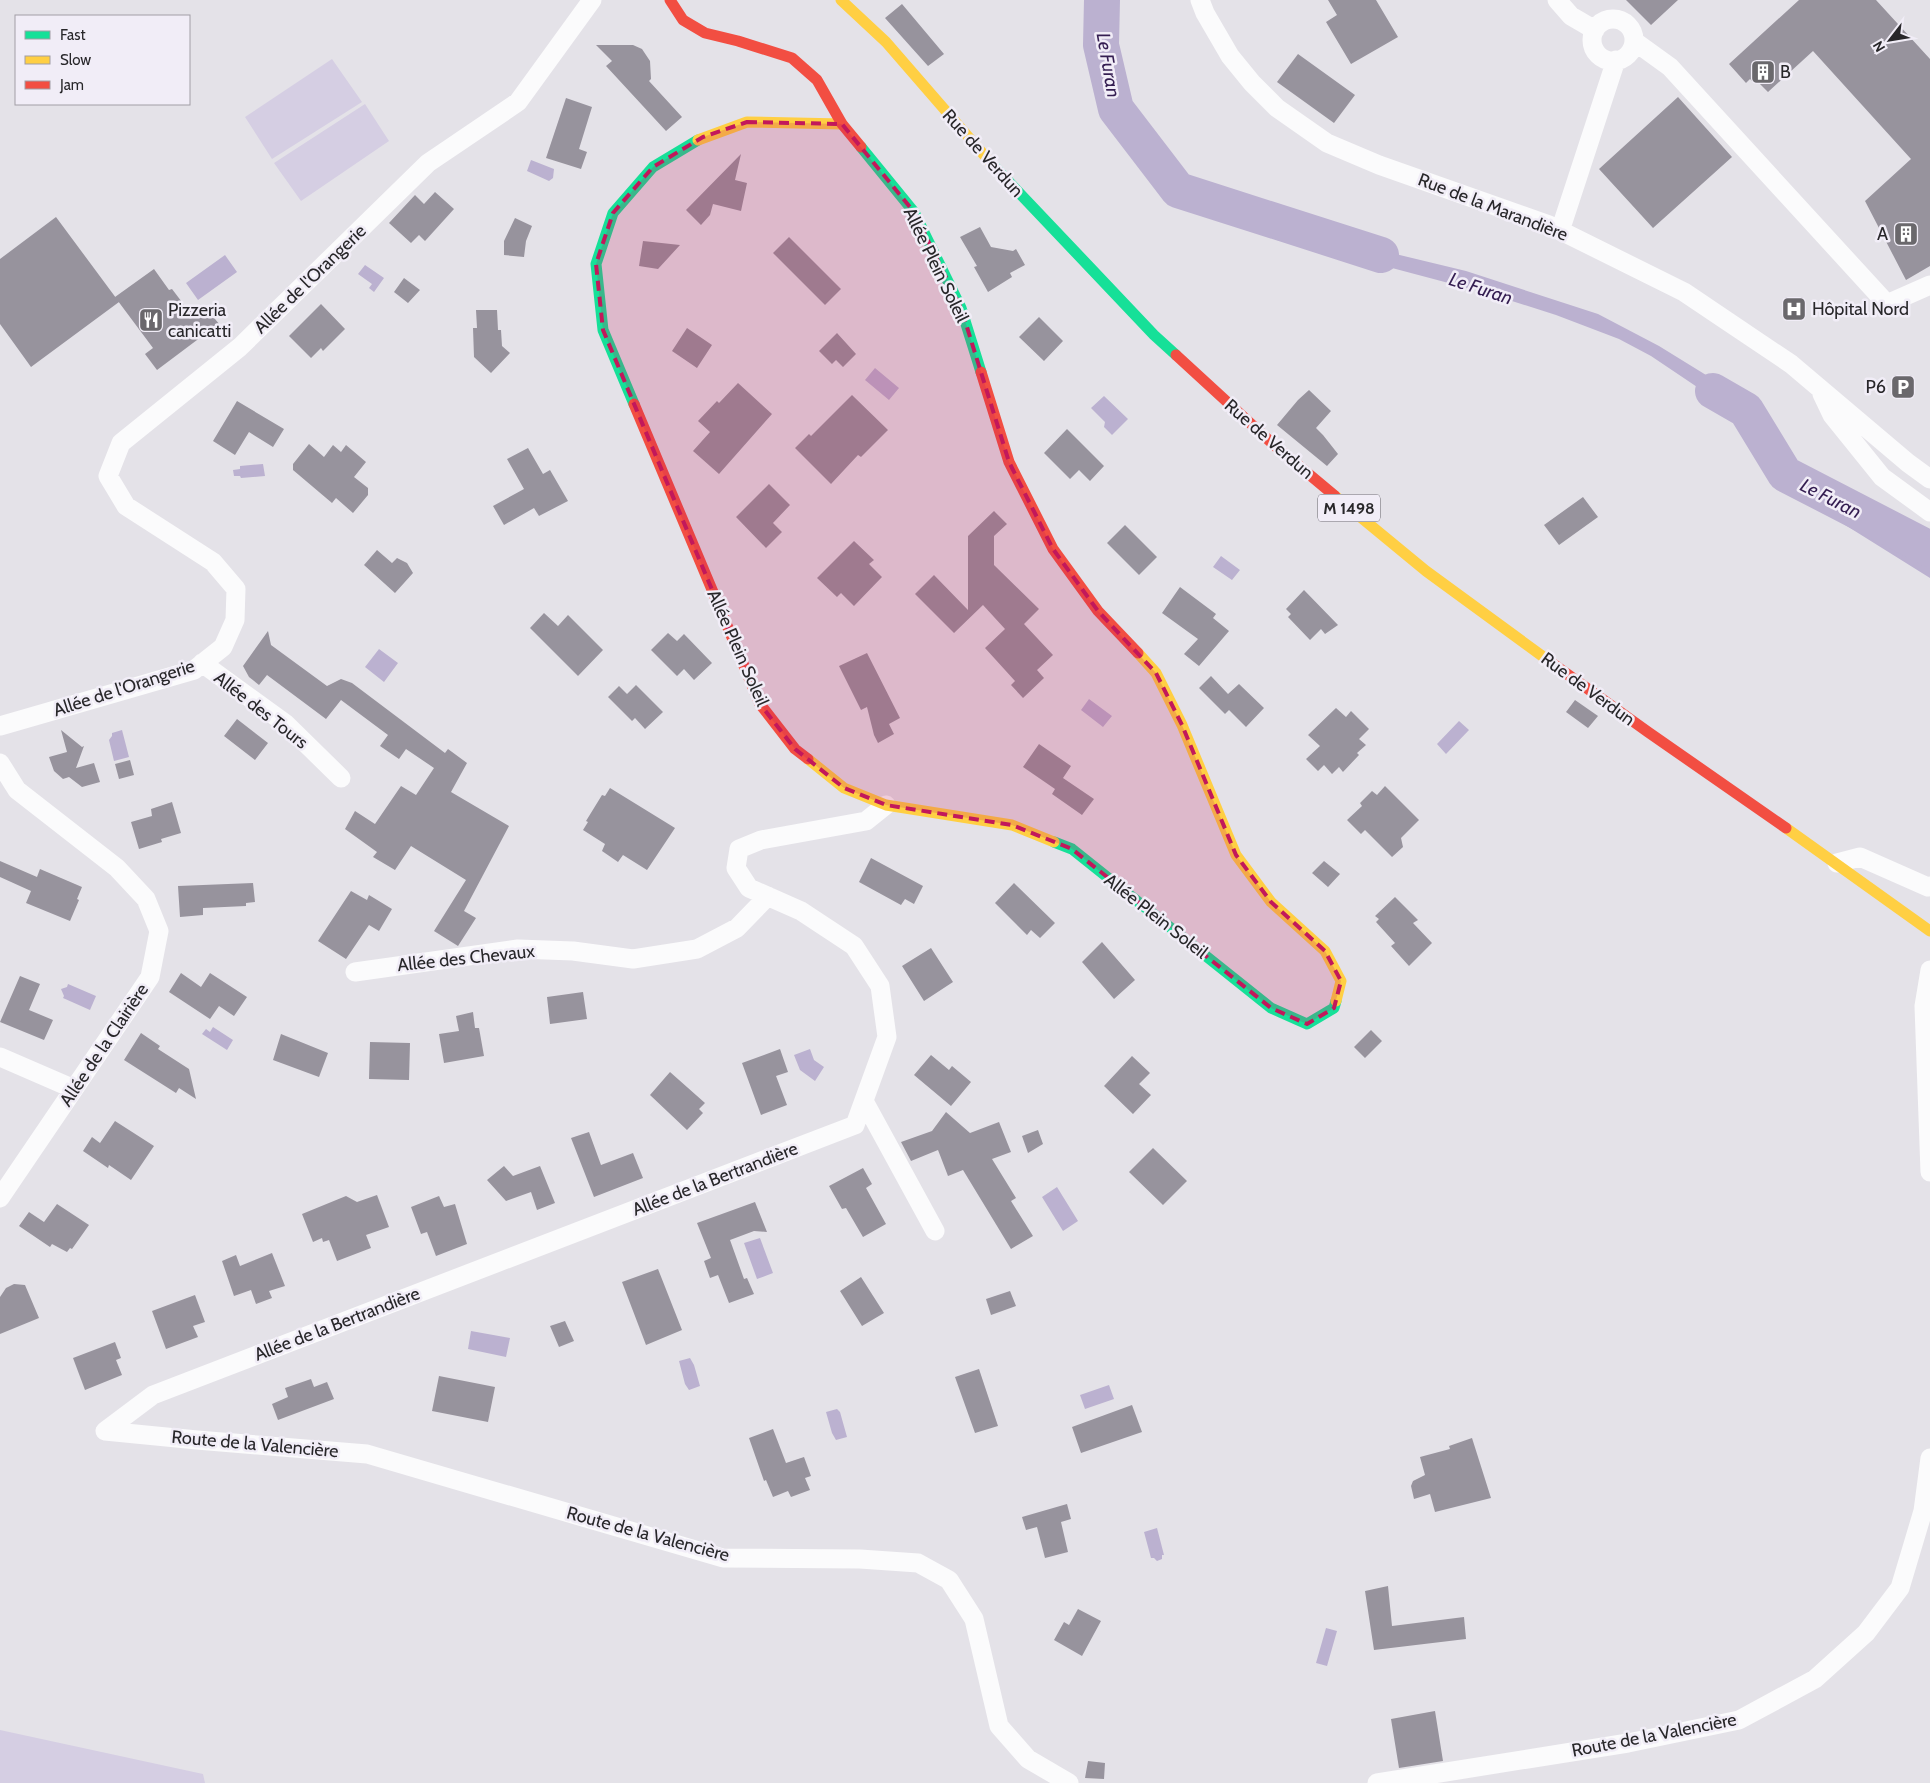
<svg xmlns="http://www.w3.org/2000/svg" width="1930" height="1783" font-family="Cabin,sans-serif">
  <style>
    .green { fill: #d5cee3 }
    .water { fill: #bbb1d0 }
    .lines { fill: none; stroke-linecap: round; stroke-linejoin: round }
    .river { stroke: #bbb1d0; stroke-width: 36 }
    .building { fill: #97939d }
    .street { stroke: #fbfbfc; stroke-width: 19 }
    .fast { stroke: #16e098; stroke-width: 11 }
    .slow { stroke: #ffcf43; stroke-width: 11 }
    .jam { stroke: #f24e42; stroke-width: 11 }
    .marked { fill: #c2185b; fill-opacity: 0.2; stroke: #c2185b; stroke-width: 4; stroke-dasharray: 10 6; stroke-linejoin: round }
    .labels { text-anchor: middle; stroke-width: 5; stroke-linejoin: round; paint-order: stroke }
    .shield { fill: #f1edf7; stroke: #646268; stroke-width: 1 }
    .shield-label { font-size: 16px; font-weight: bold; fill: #28272a }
    .poi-label { font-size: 18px; fill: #28272a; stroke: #f1edf7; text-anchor: start }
    .street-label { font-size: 18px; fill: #28272a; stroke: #f1edf7 }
    .water-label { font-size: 19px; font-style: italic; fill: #341d51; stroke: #f1edf7 }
  </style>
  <rect width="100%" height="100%" fill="#e4e2e8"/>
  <path class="green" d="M332 59 362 102 272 159 245 117Z
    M365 104 389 141 301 201 274 163Z
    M0 1730 203 1774 205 1783H0Z"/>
  <path class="water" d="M1086 0H1101L1104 33 1125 92 1136 139 1153 160 1169 175 1223 207 1239 212 1296 230 1466 271 1598 314 1659 346 1753 404C1771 419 1780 451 1793 472L1930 560V578L1826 513 1791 487 1777 470 1756 423 1712 397 1651 356 1619 339 1556 315 1490 294 1328 251 1277 240 1195 208 1171 196 1147 174 1123 143 1107 108 1104 66 1095 48 1090 31Z
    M531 160 554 169 553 178 549 181 527 171Z
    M225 255 237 272 198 300 186 283Z
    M365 265 384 278 374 292 369 288 372 284 358 274Z
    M875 368 899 388 889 400 865 380Z
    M1104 396 1128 419 1112 435 1104 427 1105 422 1091 408Z
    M263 464 265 476 241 478 240 476H234L233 470 240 469V466Z
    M1221 556 1240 570 1232 580 1213 567Z
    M379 649 398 663 384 682 365 667Z
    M1089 699 1112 716 1103 727 1081 710Z
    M1459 721 1469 730 1446 754 1437 744Z
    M122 730 129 757 114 761 109 740 112 736V733Z
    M68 984 96 996 90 1010 63 998 64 996 61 989 67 987Z
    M213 1027 233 1040 227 1050 202 1034 206 1029 210 1032Z
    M810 1049 814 1060 824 1067 815 1081 800 1070 794 1055Z
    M1057 1187 1078 1221 1063 1231 1042 1197Z
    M760 1238 773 1273 757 1279 744 1243Z
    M471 1331 510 1338 506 1357 468 1349Z
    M690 1358 694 1365 700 1386 689 1390 685 1384 679 1361Z
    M1109 1385 1114 1399 1085 1409 1080 1395Z
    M837 1409 840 1412 847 1437 836 1440 832 1433 826 1412Z
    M1157 1528 1164 1555H1162V1559L1157 1561 1154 1558H1151L1144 1532Z
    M1326 1628 1337 1631 1327 1666 1316 1663Z"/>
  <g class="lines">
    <path class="river" d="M1102 0 1101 45 1116 109 1178 190 1381 255
      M1713 391 1746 410 1785 474 1930 549"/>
  </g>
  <path class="building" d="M1328 0H1376L1398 37 1351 64 1326 22 1337 15Z
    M1626 0H1678L1651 25Z
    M1799 0H1876L1930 59V266L1906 280 1865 201 1911 159 1813 51 1768 92 1757 81 1754 83 1750 79 1746 83 1729 64Z
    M902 4 944 54 928 66 885 18Z
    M596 45H633L642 49 650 61 651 79 649 81 682 117 666 131 606 66 612 61Z
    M1298 54 1355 95 1334 123 1277 82Z
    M1678 97 1732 157 1653 228 1599 169Z
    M566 98 592 107 579 149 587 152 581 169 546 158Z
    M741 154 735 180 747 183 741 211 713 204 710 215 701 225 686 210Z
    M435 192 454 209 425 241 419 235 411 243 389 223 415 195 424 204Z
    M56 217 119 302 31 367 0 324V259Z
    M515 218 532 226 526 241 524 257 504 255V241Z
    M980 227 991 247 1013 251 1016 249 1025 265 1010 273 1012 277 988 292 974 267 977 266 960 237Z
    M789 237 841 289 825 305 773 253Z
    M643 241 680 245 658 269 639 266Z
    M154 269 169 290 172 289 188 310 210 313 220 325 206 336 205 334 157 370 145 354 153 348 115 297Z
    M404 278 420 290 408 303 394 292Z
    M321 304 345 329 323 351 321 348 311 358 289 336Z
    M476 310H497L498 330H501L502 346 510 353 491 373 474 357 473 328H477Z
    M1039 317 1063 341 1044 361 1019 337Z
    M687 328 712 345 697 368 672 351Z
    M837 333 856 354 843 367 836 360 832 364 819 351Z
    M738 383 772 414 719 474 693 451 710 432 698 421 717 401 719 403Z
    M1309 390 1331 411 1316 428 1323 435 1338 454 1327 466 1277 425 1298 400Z
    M852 395 888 430 861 457 858 455 831 484 795 448 809 434 811 436Z
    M237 401 284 429 273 447 249 432 235 455 213 441Z
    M1067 429 1104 466 1090 481 1079 470 1070 479 1044 453Z
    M309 444 324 457 333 445 341 452 346 445 366 462 354 477 368 488V495L353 513 336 498 332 503 293 470V464Z
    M528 448 543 474 550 470 568 501 539 516 534 508 504 525 493 506 524 489 507 459Z
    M769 484 790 505 773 523 782 532 766 548 736 517Z
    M1583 497 1598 517 1559 545 1544 525Z
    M994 511 1007 524 994 536V565L1039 609 1024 624 1053 655 1037 670 1044 678 1023 698 1011 685 1015 681 985 648 1005 629 983 605 954 633 915 594 934 575 968 610V536Z
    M1125 525 1157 557 1139 575 1107 543Z
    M854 541 874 560 869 564 882 577 854 606 841 593 837 597 817 578Z
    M377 550 392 563 397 558 407 563 413 573 395 593 364 565Z
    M1180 587 1216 614 1213 618 1229 631 1199 666 1184 654 1198 639 1162 613Z
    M1304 590 1338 625 1325 634 1321 629 1310 640 1288 617 1291 614 1286 609Z
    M544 613 558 626 568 615 603 650 578 676 530 628Z
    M268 631 271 645 327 686 341 679 352 683 445 753 448 749 467 763 451 792 509 826 464 911 476 918 458 946 434 931 466 880 411 846 395 870 373 857 377 852 345 829 355 811 375 824 401 786 416 795 434 768 406 749 399 759 380 746 388 735 341 700 326 719 267 675 259 685 249 677 243 666Z
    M668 633 677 641 684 634 712 663 694 680 684 669 677 676 651 650Z
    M867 653 900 718 889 724 894 734 878 743 874 735 867 707 861 710 839 666Z
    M1211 676 1228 694 1239 684 1264 708 1246 727 1229 710 1225 714 1199 688Z
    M636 685 663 712 645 729 635 718 632 721 608 697 619 686 627 694Z
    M1575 700 1598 716 1588 728 1566 712Z
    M1336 708 1346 717 1351 711 1369 729 1359 739 1366 745 1357 753 1359 755 1343 772 1339 767 1332 774 1324 765 1318 771 1306 759 1320 746 1308 735Z
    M237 719 268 743 255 760 224 736Z
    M61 730 82 747 84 746 76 768 94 763 100 782 82 787 69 777 63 779 54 771 49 757 67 752Z
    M1039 744 1071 766 1063 778 1094 799 1082 815 1052 794 1055 789 1023 767Z
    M130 760 134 775 119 779 115 764Z
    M1385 786 1419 820 1401 838 1403 847 1392 857 1365 830 1361 834 1347 820 1362 806 1360 803 1372 791 1377 795Z
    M610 788 675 828 647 870 623 855 618 862 602 851 605 844 583 830 588 822 586 821 602 795 605 796Z
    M172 802 181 833 161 839 162 842 139 849 131 822 152 816 151 809Z
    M871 858 923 886 914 904 905 899 901 905 859 882Z
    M0 861 37 877 40 869 82 887 77 899 79 900 70 921 26 903 31 891 0 877Z
    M1324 861 1340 874 1328 887 1312 873Z
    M253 883 255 902 246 903V906L203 908V915L180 917 178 886Z
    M1014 883 1055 923 1040 938 1031 930 1027 935 995 903Z
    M351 891 367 900 369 895 392 909 379 931 369 925 346 959 318 941Z
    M1395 897 1418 920 1413 923 1432 943 1409 966 1391 946 1395 943 1376 922 1379 919 1375 916Z
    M1102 942 1135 980 1114 999 1082 962Z
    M931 948 953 982 924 1001 902 966Z
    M181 973 201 987 210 973 247 997 234 1016 219 1006 210 1019 169 992Z
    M20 976 40 984 29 1010 53 1020 44 1040 0 1022Z
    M583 992 587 1019 550 1024 547 997Z
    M473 1012 475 1028H479L484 1056 444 1063 439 1034 459 1031 456 1016Z
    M1371 1030 1382 1041 1365 1058 1354 1047Z
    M141 1033 160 1046 158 1049 189 1069 196 1099 179 1088 176 1093 124 1060Z
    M281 1034 328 1053 319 1077 273 1060Z
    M370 1042 410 1043 409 1080 369 1079Z
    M780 1049 788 1072 776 1076 787 1105 761 1115 742 1063Z
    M931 1055 949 1070 952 1066 971 1082 951 1106 914 1075Z
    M1132 1056 1150 1073 1139 1084 1151 1095 1133 1114 1104 1086Z
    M670 1072 705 1103 699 1109 703 1113 687 1130 650 1095Z
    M946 1112 970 1133 999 1122 1011 1152 992 1159 1016 1198 1011 1201 1033 1236 1011 1249 963 1170 948 1176 938 1150 911 1161 901 1142 932 1131Z
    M115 1121 154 1146 131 1180 109 1165 108 1168 83 1151 92 1137 100 1143Z
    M1038 1130 1043 1144 1028 1153 1022 1136Z
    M589 1132 601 1165 633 1153 643 1178 594 1197 571 1138Z
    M1153 1148 1187 1181 1163 1205 1129 1172Z
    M504 1166 513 1176 540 1166 555 1203 537 1210 531 1192 506 1201 487 1180Z
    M863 1168 872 1184 866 1188 886 1224 863 1237 846 1208 842 1209 829 1186Z
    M377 1195 389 1227 366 1235 371 1248 337 1261 329 1240 323 1242 322 1238 313 1242 302 1214 346 1196 357 1202Z
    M439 1196 444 1207 455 1204 467 1244 436 1256 427 1232 421 1234 411 1207Z
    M755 1202 767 1232 754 1231 730 1240 744 1279 747 1278 754 1294 729 1303 718 1275 710 1278 704 1261 711 1258 697 1223Z
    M57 1204 89 1225 72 1249 70 1248 67 1252 52 1244 50 1247 19 1226 29 1212 44 1222Z
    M272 1253 285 1286 269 1291 272 1298 256 1304 251 1290 234 1296 222 1261 236 1255 240 1266Z
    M658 1269 682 1330 646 1345 622 1282Z
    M861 1277 884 1313 862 1326 840 1291Z
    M14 1284 25 1285 39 1318 0 1334V1297L6 1288Z
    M1010 1291 1016 1306 991 1315 986 1299Z
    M195 1295 205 1322 193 1326 198 1337 166 1349 152 1311Z
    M565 1321 574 1341 559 1347 550 1326Z
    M115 1342 121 1358 116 1360 122 1375 85 1390 73 1358Z
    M979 1369 998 1426 975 1433 955 1377Z
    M439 1376 495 1387 488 1422 432 1411Z
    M311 1379 314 1387 327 1382 334 1399 278 1420 272 1404 288 1397 285 1388Z
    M1132 1405 1142 1432 1081 1453 1072 1427Z
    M773 1429 786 1463 804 1457 811 1476 805 1478 810 1490 791 1497 788 1491 773 1497 766 1480 764 1481 749 1438Z
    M1472 1438 1491 1498 1435 1512 1430 1494 1414 1499 1411 1486 1413 1481 1425 1475 1420 1457 1450 1449 1449 1446Z
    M1067 1504 1071 1519 1061 1522 1068 1552 1045 1558 1037 1527 1026 1530 1022 1517Z
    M1388 1586 1392 1626 1464 1617 1466 1639 1374 1650 1365 1591Z
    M1078 1609 1101 1621 1082 1656 1054 1640 1064 1622 1069 1625Z
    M1435 1711 1443 1761 1399 1768 1391 1719Z
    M1088 1761 1105 1763 1104 1779 1085 1778Z"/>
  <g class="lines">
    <path class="street" d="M1200 0 1205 13 1230 56 1252 83 1277 108 1327 143 1379 165 1549 225 1684 292 1791 364 1908 463 1930 479
      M1557 0 1571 16 1595 30
      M1592 40a21 21 0 1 1 42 0a21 21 0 1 1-42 0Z
      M1634 41 1670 67 1887 304 1930 285
      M1560 231 1616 60
      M1822 394 1832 415 1882 477 1930 512
      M202 663 286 724 341 778
      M0 726 194 670 223 647 235 620 236 589 213 562 126 506 108 476 121 443 240 347 428 163 518 102 592 0
      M0 763 17 790 117 868 146 899 159 931 150 977 0 1198
      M1837 863 1860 857 1928 887 1930 886
      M1930 970 1924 1006 1930 1172
      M355 972 518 949 573 951 633 959 697 949 737 928 768 896
      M0 1057 74 1089
      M864 1101 935 1231
      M105 1431 153 1395 855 1125 887 1037 880 986 854 946 801 911 749 888 736 868 739 849 761 840 866 821 886 805
      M105 1431 197 1440 367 1454 723 1558 860 1559 918 1563 949 1580 974 1619 999 1726 1028 1759 1069 1783
      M1377 1783 1628 1743 1739 1720 1815 1679 1866 1633 1900 1588 1923 1511 1930 1458"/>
    <path class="fast" d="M861 147 914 212 961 308 981 372
      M991 163 1154 335 1176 355
      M634 404 603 330 596 264 613 213 653 167 698 140
      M1054 842 1072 849 1271 1008 1307 1024 1334 1008 1336 1001"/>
    <path class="slow" d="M841 0 886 42 991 163
      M698 140 747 122 842 124
      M1335 496 1426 571 1549 661
      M1138 653 1156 673 1182 725 1236 855 1271 902 1325 951 1341 981 1336 1001
      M808 759 844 788 886 805 1012 825 1054 842
      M1786 828 1930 931"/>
    <path class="jam" d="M670 0 683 20 705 33 738 41 792 58 817 80 842 124 861 147
      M1176 355 1274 445 1335 496
      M981 372 1009 462 1053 549 1098 611 1138 653
      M634 404 760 704 795 749 808 759
      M1549 661 1648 732 1786 828"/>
  </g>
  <path class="marked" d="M747 122 842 124 914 212 961 308 1009 462 1053 549 1098 611 1156 673 1182 725 1236 855 1271 902 1325 951 1341 981 1334 1008 1307 1024 1271 1008 1072 849 1012 825 886 805 844 788 795 749 760 704 603 330 596 264 613 213 653 167 703 137Z"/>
  <defs>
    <symbol id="building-square" viewBox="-11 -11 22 22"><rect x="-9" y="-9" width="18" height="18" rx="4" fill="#6a686c" stroke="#f1edf7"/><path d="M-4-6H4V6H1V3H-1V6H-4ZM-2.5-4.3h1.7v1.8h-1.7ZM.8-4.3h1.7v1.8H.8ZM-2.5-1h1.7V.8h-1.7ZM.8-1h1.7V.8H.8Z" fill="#fff"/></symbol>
    <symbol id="hospital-square" viewBox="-11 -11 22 22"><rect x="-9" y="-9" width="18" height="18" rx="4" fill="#6a686c" stroke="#f1edf7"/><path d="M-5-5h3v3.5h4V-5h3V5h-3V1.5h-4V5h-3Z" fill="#fff"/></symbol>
    <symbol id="restaurant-square" viewBox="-11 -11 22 22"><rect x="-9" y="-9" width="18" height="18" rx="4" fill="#6a686c" stroke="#f1edf7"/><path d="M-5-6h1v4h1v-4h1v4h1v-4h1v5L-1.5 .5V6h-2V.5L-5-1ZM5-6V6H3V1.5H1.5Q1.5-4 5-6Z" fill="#fff"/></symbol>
    <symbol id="parking-square" viewBox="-11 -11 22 22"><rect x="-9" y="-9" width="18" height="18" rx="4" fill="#6a686c" stroke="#f1edf7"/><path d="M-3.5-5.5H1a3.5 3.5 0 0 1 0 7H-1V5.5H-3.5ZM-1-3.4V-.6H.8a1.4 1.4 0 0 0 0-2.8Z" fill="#fff"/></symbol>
  </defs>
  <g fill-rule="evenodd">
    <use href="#building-square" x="1749" y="58" width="28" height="28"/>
    <use href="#building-square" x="1892" y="220" width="28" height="28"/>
    <use href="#hospital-square" x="1780" y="295" width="28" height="28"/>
    <use href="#restaurant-square" x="137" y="306" width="28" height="28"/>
    <use href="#parking-square" x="1889" y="373" width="28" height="28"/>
  </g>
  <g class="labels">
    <rect class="shield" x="1318" y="494.5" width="62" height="27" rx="4"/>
    <g class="shield-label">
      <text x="1349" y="514">M 1498</text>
    </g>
    <g class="poi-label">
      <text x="1780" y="78">B</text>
      <text x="1888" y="240" text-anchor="end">A</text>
      <text x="1812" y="315">Hôpital Nord</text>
      <text x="168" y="316">Pizzeria<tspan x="168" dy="21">canicatti</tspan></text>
      <text x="1886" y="393" text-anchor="end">P6</text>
    </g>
    <g class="street-label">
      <text transform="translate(983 153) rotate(48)" y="6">Rue de Verdun</text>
      <text transform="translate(1493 207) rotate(21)" y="6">Rue de la Marandière</text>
      <text transform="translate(936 265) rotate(64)" y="6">Allée Plein Soleil</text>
      <text transform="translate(310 279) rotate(-44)" y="6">Allée de l'Orangerie</text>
      <text transform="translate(1269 439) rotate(41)" y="6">Rue de Verdun</text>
      <text transform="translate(738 648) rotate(66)" y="6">Allée Plein Soleil</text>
      <text transform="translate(124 688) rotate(-18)" y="6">Allée de l'Orangerie</text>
      <text transform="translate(1588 689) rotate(36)" y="6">Rue de Verdun</text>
      <text transform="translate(261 710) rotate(38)" y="6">Allée des Tours</text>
      <text transform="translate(1156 916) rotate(38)" y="6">Allée Plein Soleil</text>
      <text transform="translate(466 958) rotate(-6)" y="6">Allée des Chevaux</text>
      <text transform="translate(104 1045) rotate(-56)" y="6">Allée de la Clairière</text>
      <text transform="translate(715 1179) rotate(-21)" y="6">Allée de la Bertrandière</text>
      <text transform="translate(337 1324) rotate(-21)" y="6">Allée de la Bertrandière</text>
      <text transform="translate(255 1444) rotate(5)" y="6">Route de la Valencière</text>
      <text transform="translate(648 1534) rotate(15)" y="6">Route de la Valencière</text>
      <text transform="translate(1654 1735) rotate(-11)" y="6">Route de la Valencière</text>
    </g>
    <g class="water-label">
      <text transform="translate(1109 65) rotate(80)" y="7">Le Furan</text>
      <text transform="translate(1481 288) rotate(18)" y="7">Le Furan</text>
      <text transform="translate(1831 498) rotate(27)" y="7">Le Furan</text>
    </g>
  </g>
  <rect x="15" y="15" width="175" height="90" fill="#f1edf7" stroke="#a19ea5"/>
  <rect x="25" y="31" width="25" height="8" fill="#16e098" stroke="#a19ea5"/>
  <text x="60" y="40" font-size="15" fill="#28272a">Fast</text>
  <rect x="25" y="56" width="25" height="8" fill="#ffcf43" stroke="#a19ea5"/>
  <text x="60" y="65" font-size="15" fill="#28272a">Slow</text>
  <rect x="25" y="81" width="25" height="8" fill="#f24e42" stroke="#a19ea5"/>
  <text x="60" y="90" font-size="15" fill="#28272a">Jam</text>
  <g transform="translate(1890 40) rotate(239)" stroke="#f1edf7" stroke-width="4" paint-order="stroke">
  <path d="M0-4L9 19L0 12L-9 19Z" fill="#28272a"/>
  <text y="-8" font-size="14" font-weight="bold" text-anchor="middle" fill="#28272a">N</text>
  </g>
</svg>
